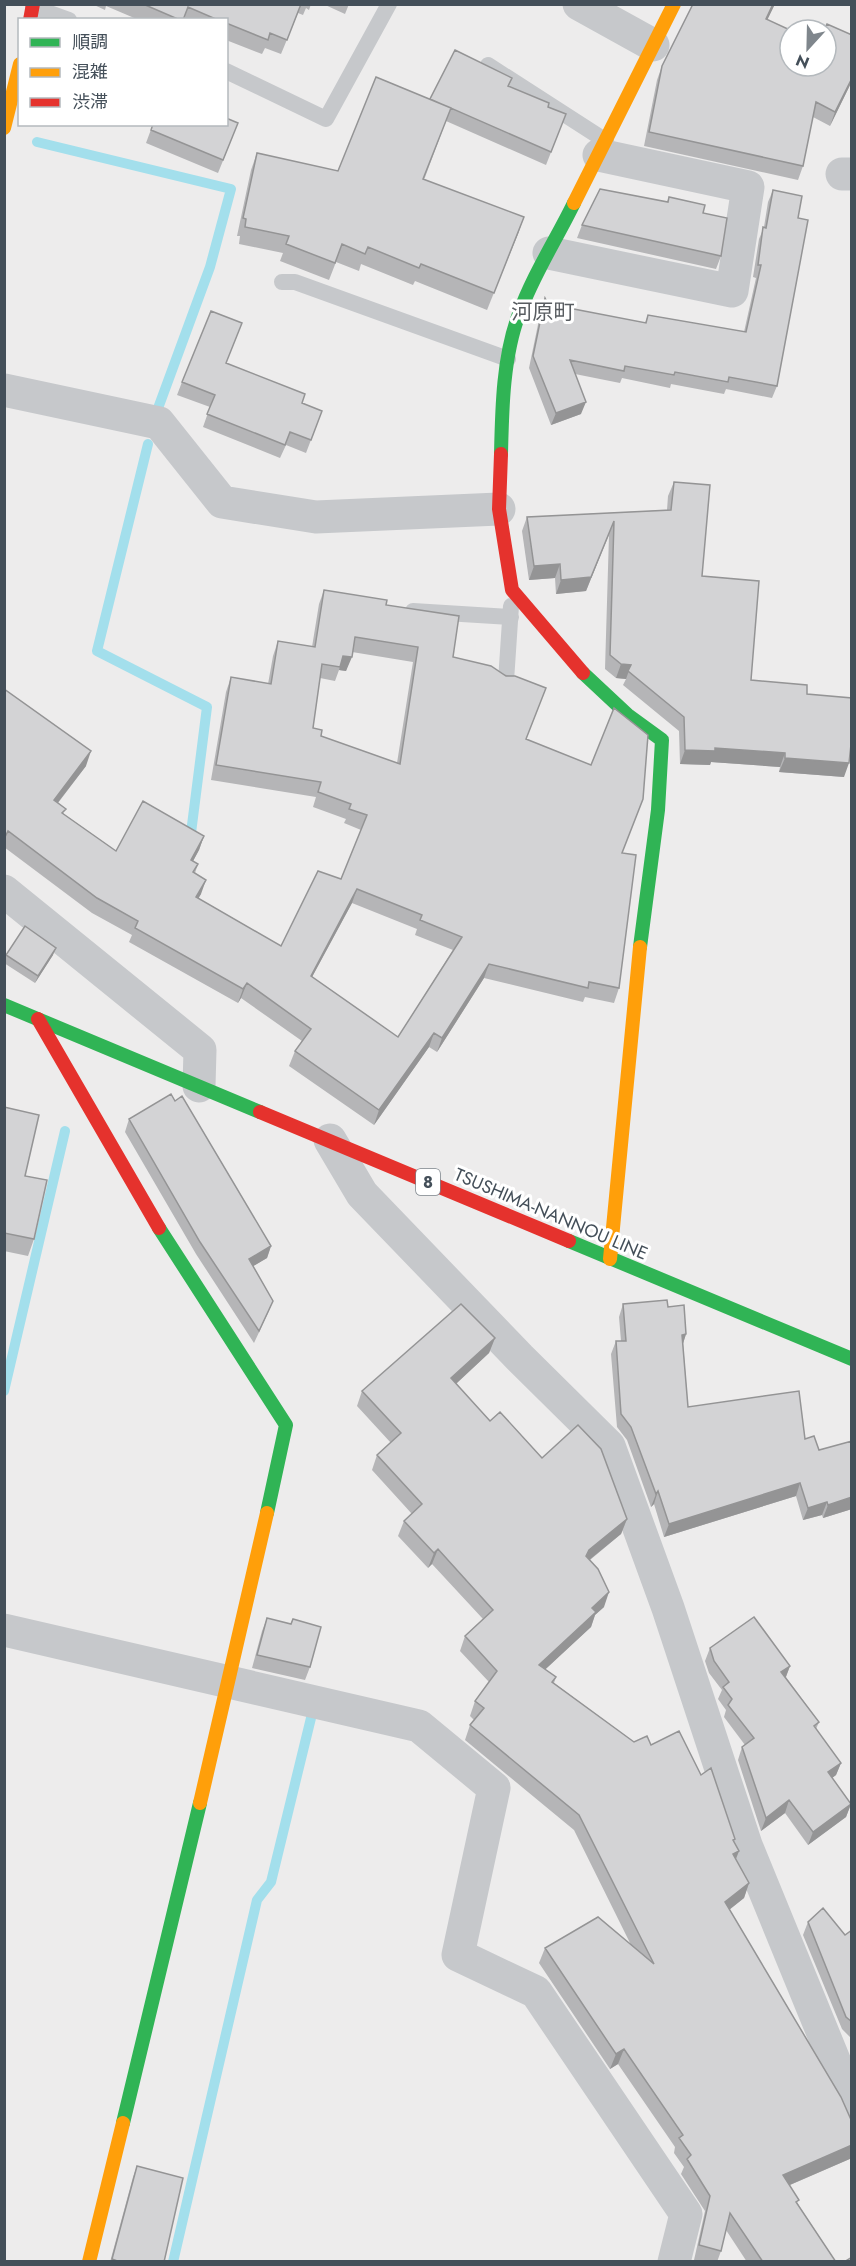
<svg xmlns="http://www.w3.org/2000/svg" width="856" height="2266" font-family="Jost,'Noto Sans JP',sans-serif">
  <style>
    .lines { fill: none; stroke-linecap: round; stroke-linejoin: round }
    .stream { stroke: #a3dfec; stroke-width: 10 }
    .lane { stroke: #c6c8cb; stroke-width: 16 }
    .street { stroke: #c6c8cb; stroke-width: 33 }
    .fast { stroke: #30b455; stroke-width: 14 }
    .slow { stroke: #ff9f0a; stroke-width: 14 }
    .jam { stroke: #e5322d; stroke-width: 14 }
    .wall { fill: #b5b5b7; fill-rule: evenodd }
    .shaded-wall { fill: #949495 }
    .building { fill: #d3d3d5; stroke: #949495; stroke-width: 1.5; fill-rule: evenodd }
    .labels { text-anchor: middle; stroke-width: 6; stroke-linejoin: round; paint-order: stroke }
    .shield { fill: #fff; stroke: #7c848b; stroke-width: 1.5 }
    .shield-label { font-size: 16px; font-weight: bold; fill: #444f59 }
    .street-label { font-size: 18px; fill: #444f59; stroke: #fff }
    .quarter-label { font-size: 21px; fill: #585c60; stroke: #fff }
  </style>
  <rect width="100%" height="100%" fill="#edecec"/>
  <g class="lines">
    <path class="stream" d="M37 142 231 189 210 267 157 411
      M148 444 97 651 207 707 191 833
      M4 1391 65 1131
      M173 2262 257 1900 271 1882 311 1718"/>
    <path class="lane" d="M33 7 69 20
      M488 65 606 141
      M226 71 326 119 389 4
      M282 282H295L508 359
      M413 611 511 617
      M506 681 511 606"/>
    <path class="street" d="M579 4 653 45
      M842 174H852
      M549 253 732 291 748 187 599 155
      M4 390 159 423 222 502 316 517 499 509
      M4 891 200 1050 199 1086
      M330 1140 362 1194 520 1358 609 1446 668 1608 746 1845 852 2104
      M4 1630 419 1726 494 1788 458 1955 536 1992 686 2214 674 2262"/>
    <path class="fast" d="M501 454C502 409 503 356 519 314 533 275 556 240 574 203
      M583 673 629 716 662 740 658 810 640 947
      M4 1005 260 1112
      M159 1228 286 1425 267 1513
      M569 1241 852 1359
      M123 2123 200 1803"/>
    <path class="slow" d="M4 128 20 64
      M574 203 674 4
      M610 1259 640 947
      M200 1803 267 1513
      M89 2262 123 2123"/>
    <path class="jam" d="M30 20 33 4
      M501 454 499 509 512 590 583 673
      M38 1019 159 1228
      M260 1112 569 1241"/>
  </g>
  <path class="wall" d="M92 4H311L309 10 306 8 303 15 298 13 281 54 265 48 262 54 226 40V20H139L106 6 105 10Z
    M323 4H349L345 14Z
    M691 4H775L767 19 790 66 852 35V81L830 126 813 117 803 166 798 180 644 146 657 80 662 66 691 8Z
    M512 78 509 86 548 107 566 114 546 165 446 121 424 180 524 217 487 310 415 281 413 285 361 264 359 271 336 262 329 280 280 261 283 253 239 244 240 236H237L251 170 257 153 338 171 430 99Z
    M153 124 233 136 218 173 146 143Z
    M773 190 798 218 777 386 772 398 726 389 724 394 671 384 670 388 622 378 620 383 575 374 581 414 551 425 529 368 541 310 545 298 548 304 645 323 648 315 744 332 756 278 753 277 759 239 764 227 768 202Z
    M669 197 721 256 716 269 577 238 582 225 667 202Z
    M237 336 226 363 302 403 322 411 306 453 286 445 280 458 203 427 210 407 177 395 182 382Z
    M674 482 702 576 751 680 807 694 844 777 779 772 780 767 711 762 710 765 680 764 679 731 623 685 626 679 616 678 605 669 609 535 586 591 556 594 555 578 529 580 522 531 527 517 667 510 668 496Z
    M324 590 386 605 453 657 546 688 526 739 643 799 622 853 619 988 614 1003 585 997 583 1002 484 978 437 1052 429 1047 374 1125 289 1066 295 1051 302 1041 241 998 238 1003 129 942 132 935 92 913 4 847V689L86 766 58 803 64 814 116 851 204 836 199 850 193 861 198 864 195 873 201 894 198 898 281 946 341 879 361 830 344 823 346 819 313 807 316 797 211 780 226 692 231 677 268 684 273 656 278 641 312 647 319 604ZM352 652 413 662 397 763 321 736 313 728 320 678 335 681 339 670 346 671ZM352 903 417 929 415 935 453 950 398 1037 312 977Z
    M6 955H53L35 983 4 963Z
    M4 1107 25 1176 34 1239 28 1256 4 1251Z
    M129 1119 271 1246 267 1258 253 1266 273 1301 268 1313 254 1343 196 1254 125 1132Z
    M623 1304 668 1307 686 1334 683 1343 688 1407 805 1439 819 1450 852 1441V1509L823 1518 822 1515 803 1520 796 1496 664 1537 654 1504 651 1507 627 1440 617 1427 611 1354 616 1341H621L619 1317Z
    M495 1338 489 1353 456 1384 490 1421 542 1458 627 1519 621 1534 590 1560 604 1607 595 1615 591 1627 545 1669 556 1677 554 1683 634 1742 651 1745 701 1775 735 1839 734 1842 739 1851 736 1859 749 1883 744 1898 729 1910 852 2122V2158L790 2185 798 2204 836 2262H747L726 2230 721 2251 717 2262H699L694 2260 705 2211 681 2174 684 2167 674 2153 675 2147 618 2064 610 2069 539 1963 545 1948 631 1945 574 1830 465 1740 470 1725 474 1720 470 1716 475 1701 489 1682 460 1651 465 1636 483 1619 432 1564 428 1568 398 1536 404 1521 412 1514 372 1470 377 1455 391 1443 357 1406 362 1391Z
    M267 1618 310 1667 305 1680 252 1668 262 1631Z
    M710 1648 790 1666 786 1677 819 1722 816 1729 841 1763 836 1775 832 1778 851 1804 846 1817 808 1845 785 1813 761 1831 738 1760 742 1747 745 1745 724 1717 726 1710 718 1699 722 1690 709 1673 705 1661Z
    M808 1922 845 1935 852 1930V2039L842 2029 803 1935Z
    M137 2166 164 2262H110L133 2177Z"/>
  <path class="shaded-wall" d="M773 4H775L761 33 766 19Z
    M852 78V81L830 126 835 112Z
    M524 217 518 234 487 310 494 293Z
    M586 402 581 414 551 425 556 413Z
    M614 521 586 591 556 594 561 580Z
    M560 564 555 578 529 580 534 566Z
    M343 656 352 657 346 671 339 670Z
    M621 664 631 665 626 679 616 678Z
    M715 748 785 753 780 767 711 762 710 765 680 764 685 750Z
    M91 751 86 766 49 814 54 800Z
    M785 758 849 763 844 777 779 772Z
    M204 836 199 850 186 874 191 860Z
    M206 880 201 894 191 911 196 897Z
    M357 889 352 903 305 990 311 976Z
    M56 948 53 955 35 983 38 976Z
    M489 964 484 978 437 1052 442 1038Z
    M247 983 241 998 238 1003 243 989Z
    M434 1033 429 1047 374 1125 379 1110Z
    M271 1246 267 1258 245 1271 249 1259Z
    M686 1334 682 1347V1335Z
    M495 1338 489 1353 446 1393 451 1378Z
    M800 1483 796 1496 664 1537 669 1524Z
    M658 1491 654 1504 651 1507 656 1494Z
    M852 1497V1509L823 1518 828 1505Z
    M827 1502 822 1515 803 1520 808 1508Z
    M627 1519 621 1534 583 1565 589 1550Z
    M438 1549 432 1564 428 1568 434 1553Z
    M609 1592 604 1607 595 1615 591 1627 534 1680 539 1665 592 1608Z
    M790 1666 785 1679 781 1672Z
    M841 1763 836 1775 823 1785 828 1772Z
    M789 1800 785 1813 761 1831 766 1818Z
    M851 1804 846 1817 808 1845 813 1832Z
    M739 1851 733 1866V1854Z
    M749 1883 744 1898 720 1917 725 1902Z
    M624 2049 618 2064 610 2069 616 2054Z
    M852 2145V2158L778 2190 783 2175Z"/>
  <path class="building" d="M143 4H301L287 40 270 33 268 40 226 23V20H218L188 7 183 20H180Z
    M693 4H773L766 19 790 30V66H826V30H824L827 24 852 35V78L835 112 816 102 803 166 649 132 662 66Z
    M455 50 512 78 508 86 549 103 548 107 566 114 551 152 430 99Z
    M376 77 451 108 423 179 524 217 494 293 421 264 419 268 368 247 365 254 342 244 335 263 286 244 289 236 245 227 246 219 243 218 257 153 338 171Z
    M226 118 238 123 223 160 151 130 153 124H226Z
    M600 189 668 202 669 197 705 205 703 213 727 218 721 256 582 225Z
    M773 190 802 196 798 218 808 220 777 386 729 377 728 382 675 372 674 375 625 366 624 371 570 360 586 402 556 413 533 356 545 298 548 304 646 323 648 315 746 332 761 265H758L763 227 766 228Z
    M211 311 242 323 226 363 305 394 302 403 322 411 311 440 290 432 285 445 207 414 215 395 182 382Z
    M674 482 710 485 702 576 759 581 751 680 807 685V694L852 698V735L849 763 785 758V753L715 748V751L685 750 684 717 628 671 631 665 621 664 610 655 614 521 591 577 561 580 560 564 534 566 527 517 671 510Z
    M324 590 387 600 386 605 459 616 453 657 491 666 506 676H515L546 688 526 739 591 765 614 708 648 735 643 799 622 853 636 855 619 988 589 982 588 988 489 964 442 1038 434 1033 379 1110 295 1051 311 1029 247 983 243 989 135 928 138 921 97 898 8 831 5 837H4V689L91 751 54 800 66 809 62 813 116 851 143 801 204 836 191 860 198 864 193 872 206 880 196 897 281 946 318 871 341 879 367 815 349 809 351 804 318 792 321 782 216 765 231 677 271 684 278 641 315 647ZM355 637 418 647 400 764 321 736 322 730 313 728 322 664 340 667 343 656 352 657ZM357 889 422 915 420 920 462 937 398 1037 311 976Z
    M25 926 56 948 38 976 6 955Z
    M171 1094 175 1101 182 1096 271 1246 249 1259 273 1301 259 1331 200 1242 129 1119Z
    M4 1107 39 1115 25 1176 47 1180 34 1239 4 1233Z
    M667 1300 668 1307 684 1305 686 1334 682 1335 688 1407 799 1391 805 1439 814 1436 819 1450 852 1441V1497L828 1505 827 1502 808 1508 800 1483 669 1524 658 1491 656 1494 631 1427 621 1414 616 1341H626L623 1304Z
    M461 1304 495 1338 451 1378 490 1421 500 1412 542 1458 578 1425 601 1449 627 1519 589 1550 586 1556 598 1569 609 1592 592 1608 596 1612 539 1665 556 1677 552 1682 634 1742 647 1736 651 1745 679 1731 701 1775 711 1768 735 1839 733 1840 739 1851 733 1854 749 1883 725 1902 841 2097 852 2122V2145L783 2175 799 2200 796 2202 836 2262H763L730 2213 721 2251 699 2245 710 2196 687 2159 691 2155 679 2138 683 2135 624 2049 616 2054 545 1948 598 1917 654 1964 579 1815 470 1725 484 1708 475 1701 497 1671 465 1636 493 1610 438 1549 434 1553 404 1521 422 1504 377 1455 401 1433 362 1391Z
    M754 1617 790 1666 781 1672 819 1722 814 1726 841 1763 828 1772 851 1804 813 1832 789 1800 766 1818 742 1747 754 1738 728 1705 732 1699 723 1687 729 1682 714 1661 710 1648Z
    M267 1618 291 1624 293 1619 321 1627 310 1667 257 1655Z
    M823 1908 845 1935 852 1930V2022L846 2017 808 1922Z
    M137 2166 183 2178 164 2262H120L112 2259Z
    M852 2257V2262H844Z"/>
  <g class="labels">
    <rect class="shield" x="416" y="1169" width="24" height="26" rx="4.5"/>
    <g class="shield-label">
      <text x="428" y="1188">8</text>
    </g>
    <g class="street-label">
      <text transform="translate(551 1214) rotate(23)" y="6">TSUSHIMA-NANNOU LINE</text>
    </g>
    <g class="quarter-label">
      <text x="543" y="319">河原町</text>
    </g>
  </g>
  <rect width="856" height="2266" fill="none" stroke="#444f59" stroke-width="12"/>
  <rect x="18" y="18" width="210" height="108" fill="#ffffff" stroke="#b4b9bd" stroke-width="1.5"/>
  <rect x="30" y="38" width="30" height="9" fill="#30b455" stroke="#b4b9bd" stroke-width="1.5"/>
  <text x="72" y="48" font-size="18" fill="#444f59">順調</text>
  <rect x="30" y="68" width="30" height="9" fill="#ff9f0a" stroke="#b4b9bd" stroke-width="1.5"/>
  <text x="72" y="78" font-size="18" fill="#444f59">混雑</text>
  <rect x="30" y="98" width="30" height="9" fill="#e5322d" stroke="#b4b9bd" stroke-width="1.5"/>
  <text x="72" y="108" font-size="18" fill="#444f59">渋滞</text>
  <g transform="translate(808 48) rotate(202)"><circle r="28" fill="#ffffff" stroke="#b4b9bd" stroke-width="1.5"/>
  <path d="M0-4.5L10 22L0 15L-10 22Z" fill="#7f868c"/>
  <text y="-9" font-size="16" font-weight="bold" text-anchor="middle" fill="#444f59">N</text>
  </g>
</svg>
